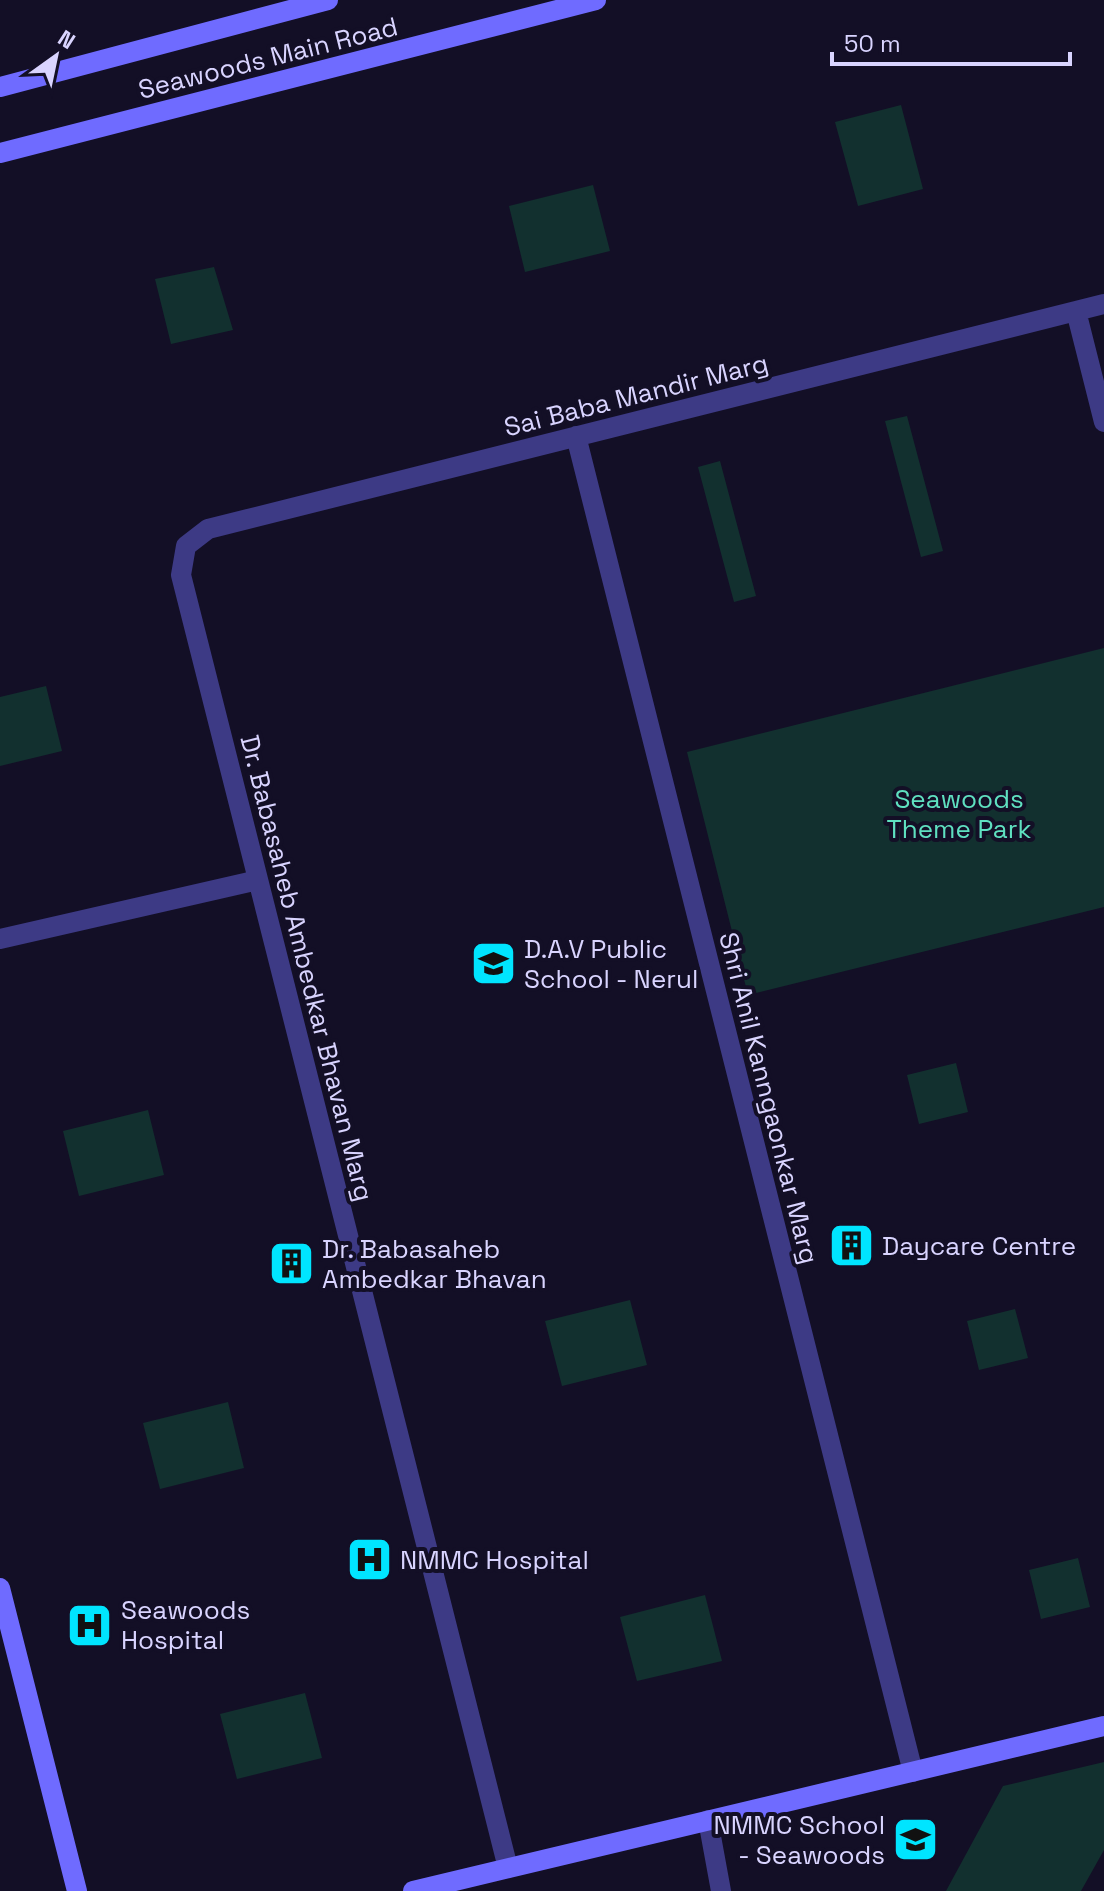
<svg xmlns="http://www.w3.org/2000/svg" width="1104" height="1891" font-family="'Space Grotesk',sans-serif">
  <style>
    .green { fill: #12302f }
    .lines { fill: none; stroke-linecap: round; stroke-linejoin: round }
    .street { stroke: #3d3a85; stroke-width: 20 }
    .secondary { stroke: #6f6bff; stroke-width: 20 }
    .labels { text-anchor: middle; stroke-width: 8; stroke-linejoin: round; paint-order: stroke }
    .street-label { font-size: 26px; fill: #d9d4ff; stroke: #130f26 }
    .park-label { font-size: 26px; fill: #5fe0c0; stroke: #130f26 }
    .poi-label { font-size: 26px; fill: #d9d4ff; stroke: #130f26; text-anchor: start }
  </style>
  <rect width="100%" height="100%" fill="#130f26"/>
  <path class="green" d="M901 105 923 189 858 206 835 122Z
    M593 185 610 251 525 272 509 206Z
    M214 267 233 330 171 344 155 279Z
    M907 416 943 551 921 557 885 421Z
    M720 461 756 596 734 602 698 467Z
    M1104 648V907L748 995 687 752Z
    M46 686 62 751 0 766V697Z
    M956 1063 968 1112 919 1124 907 1075Z
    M148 1110 164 1175 79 1196 63 1131Z
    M630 1300 647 1365 562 1386 545 1321Z
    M1015 1309 1028 1358 979 1370 967 1321Z
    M228 1402 244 1468 160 1489 143 1423Z
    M1078 1558 1090 1607 1041 1619 1029 1570Z
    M705 1595 722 1661 637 1681 620 1617Z
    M305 1693 322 1758 237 1779 220 1714Z
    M1104 1762V1850L1081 1891H946L1003 1786Z"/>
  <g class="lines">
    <path class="street" d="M1076 311 1104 422
      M576 436 913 1772
      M0 939 258 880
      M708 1820 721 1891
      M508 1868 181 575 186 546 208 529 1104 304"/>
    <path class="secondary" d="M0 87 328 0
      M0 153 596 0
      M0 1588 77 1891
      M413 1891 1104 1726"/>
  </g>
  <defs>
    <symbol id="school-square" viewBox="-11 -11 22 22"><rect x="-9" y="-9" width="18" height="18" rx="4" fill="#00e5ff" stroke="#130f26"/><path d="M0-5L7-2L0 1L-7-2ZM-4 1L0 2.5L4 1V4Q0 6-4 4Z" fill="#111"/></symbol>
    <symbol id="building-square" viewBox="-11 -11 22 22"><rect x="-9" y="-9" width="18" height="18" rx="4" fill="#00e5ff" stroke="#130f26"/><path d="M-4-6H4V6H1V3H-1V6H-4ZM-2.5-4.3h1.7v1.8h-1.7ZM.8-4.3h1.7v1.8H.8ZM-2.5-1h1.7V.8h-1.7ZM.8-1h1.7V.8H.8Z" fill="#111"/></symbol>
    <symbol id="hospital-square" viewBox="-11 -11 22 22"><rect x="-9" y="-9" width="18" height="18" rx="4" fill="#00e5ff" stroke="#130f26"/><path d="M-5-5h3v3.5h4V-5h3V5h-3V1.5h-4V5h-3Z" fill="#111"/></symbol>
  </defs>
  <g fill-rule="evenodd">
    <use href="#school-square" x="468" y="938" width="51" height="51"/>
    <use href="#building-square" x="826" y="1220" width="51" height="51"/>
    <use href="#building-square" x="266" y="1238" width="51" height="51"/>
    <use href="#hospital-square" x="344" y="1534" width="51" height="51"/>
    <use href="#hospital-square" x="64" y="1600" width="51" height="51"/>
    <use href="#school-square" x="890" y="1814" width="51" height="51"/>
  </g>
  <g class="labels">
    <g class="street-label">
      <text transform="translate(268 58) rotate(-14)" y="9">Seawoods Main Road</text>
      <text transform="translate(636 395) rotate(-14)" y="9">Sai Baba Mandir Marg</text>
      <text transform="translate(307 968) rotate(76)" y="9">Dr. Babasaheb Ambedkar Bhavan Marg</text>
      <text transform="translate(769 1098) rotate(76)" y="9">Shri Anil Kanngaonkar Marg</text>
    </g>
    <g class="park-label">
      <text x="959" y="808">Seawoods<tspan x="959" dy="30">Theme Park</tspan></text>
    </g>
    <g class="poi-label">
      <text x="524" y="958">D.A.V Public<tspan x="524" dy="30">School - Nerul</tspan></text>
      <text x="882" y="1255">Daycare Centre</text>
      <text x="322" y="1258">Dr. Babasaheb<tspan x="322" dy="30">Ambedkar Bhavan</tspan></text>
      <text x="400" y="1569">NMMC Hospital</text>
      <text x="121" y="1619">Seawoods<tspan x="121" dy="30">Hospital</tspan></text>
      <text x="885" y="1834" text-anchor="end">NMMC School<tspan x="885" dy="30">- Seawoods</tspan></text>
    </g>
  </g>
  <g transform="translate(56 56) rotate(33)" stroke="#130f26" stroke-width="6" paint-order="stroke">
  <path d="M0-6L14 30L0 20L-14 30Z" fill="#d9d4ff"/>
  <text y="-12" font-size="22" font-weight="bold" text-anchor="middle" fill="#d9d4ff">N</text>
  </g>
  <path d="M832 52v12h238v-12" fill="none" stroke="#d9d4ff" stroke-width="4"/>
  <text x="844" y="52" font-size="24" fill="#d9d4ff" stroke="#130f26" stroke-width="6" paint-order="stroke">50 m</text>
</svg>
